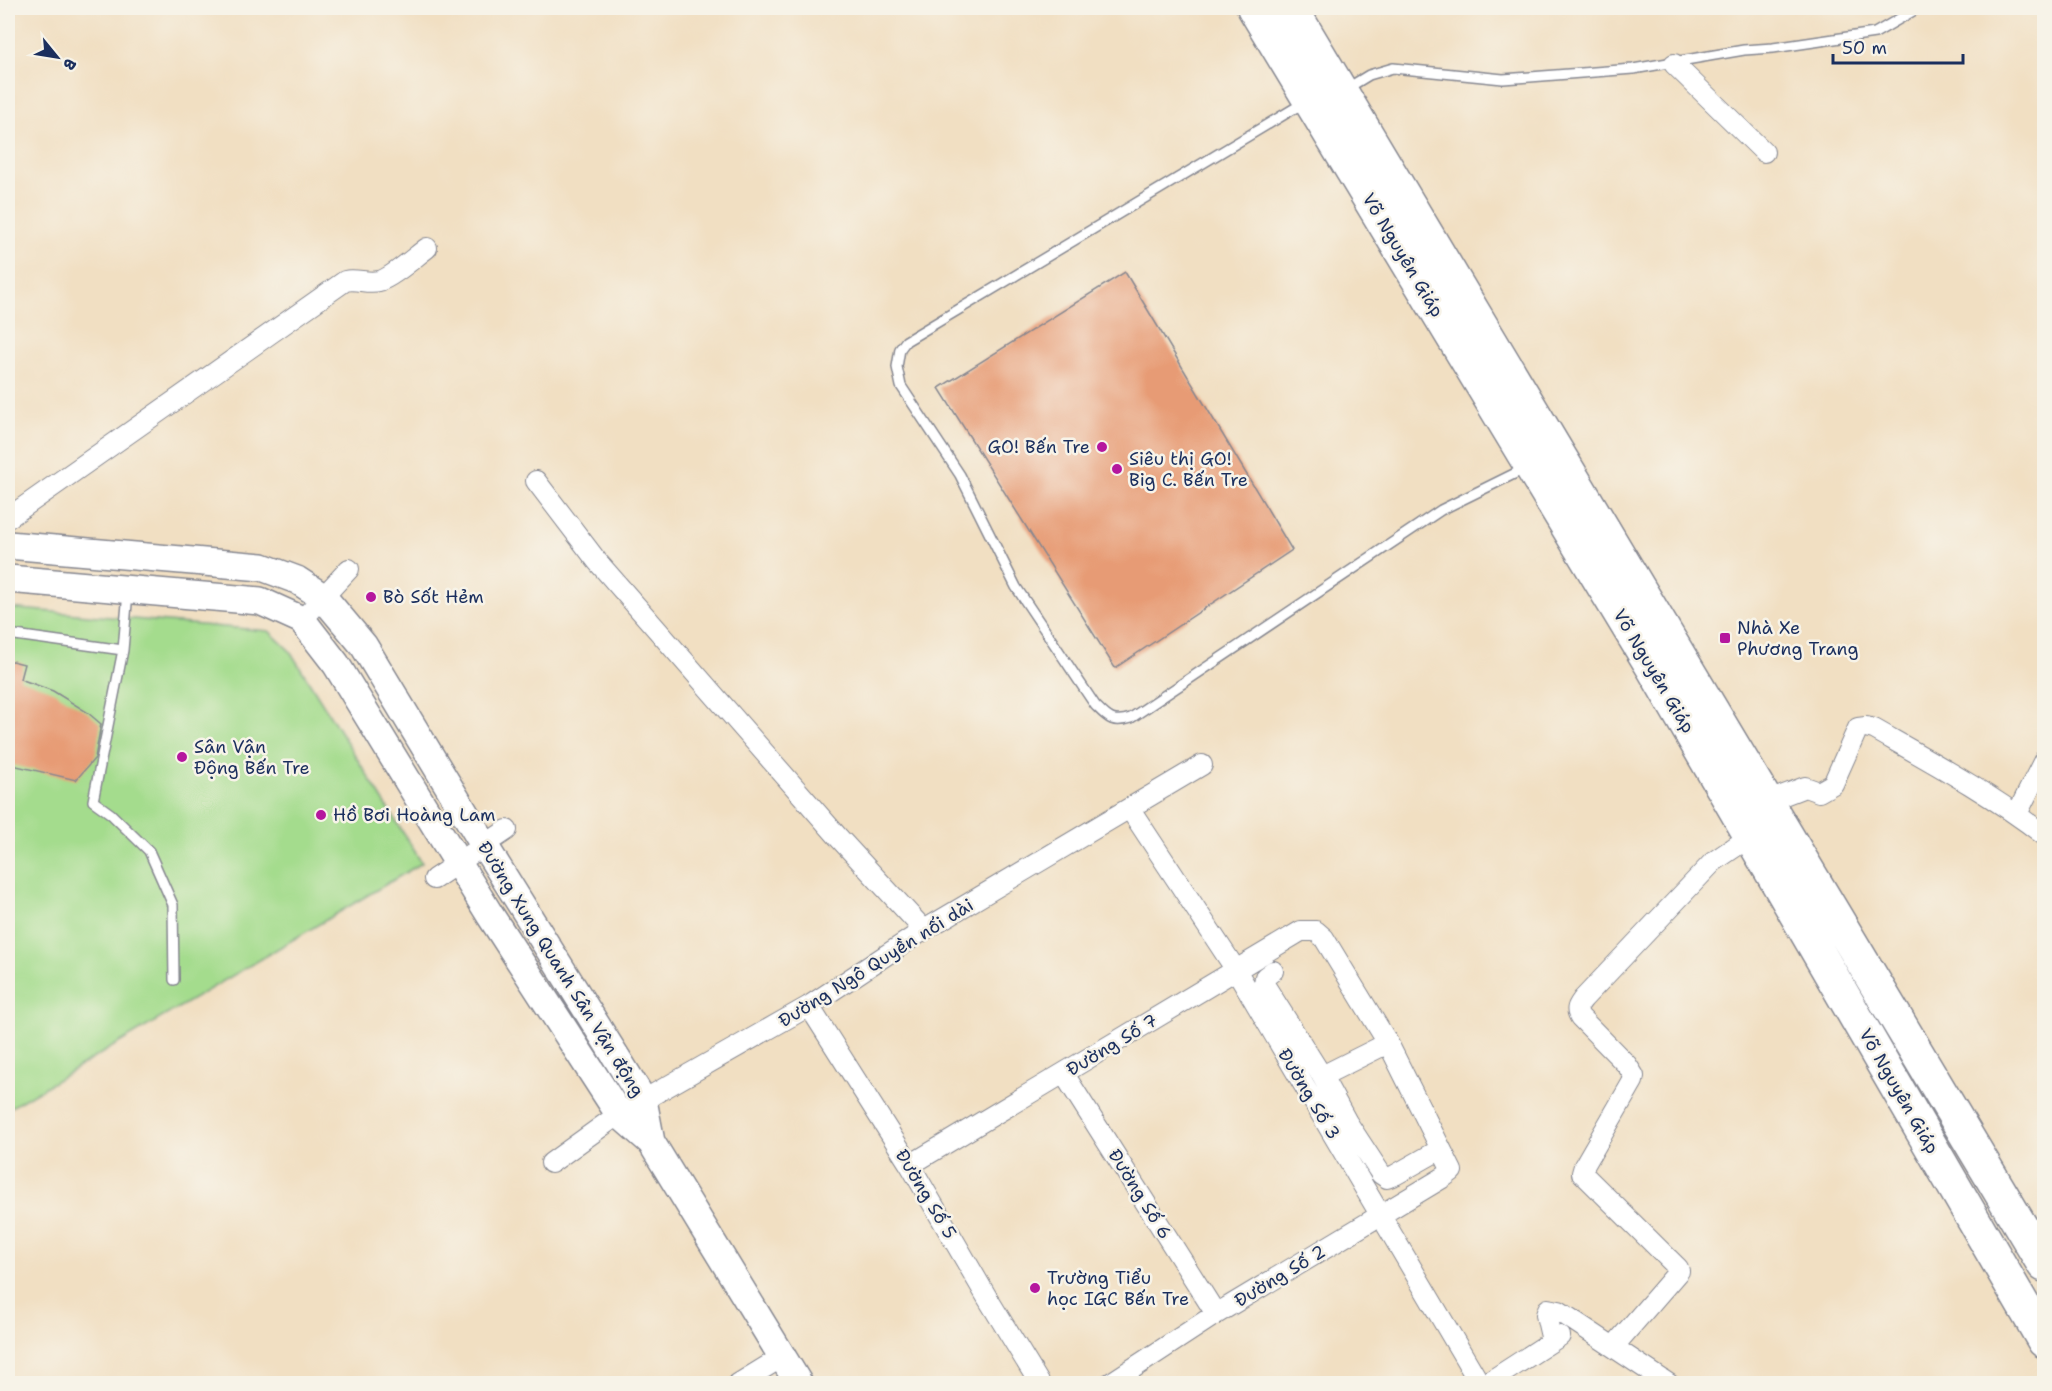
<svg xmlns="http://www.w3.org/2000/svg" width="2052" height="1391" font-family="'Shantell Sans',sans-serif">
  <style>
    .green { fill: #a4dc8d; stroke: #608676; stroke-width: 1.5 }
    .building { fill: #e79b74 }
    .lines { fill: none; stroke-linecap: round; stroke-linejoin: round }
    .lane-casing { stroke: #868790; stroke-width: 12 }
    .street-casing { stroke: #868790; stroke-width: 22 }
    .secondary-casing { stroke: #868790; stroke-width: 30 }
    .highway-casing { stroke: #868790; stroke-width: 36 }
    .lane { stroke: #fff; stroke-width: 9 }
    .street { stroke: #fff; stroke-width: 20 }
    .secondary { stroke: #fff; stroke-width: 27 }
    .highway { stroke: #fff; stroke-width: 33 }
    .poi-dot { fill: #b5179e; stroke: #f7f3e8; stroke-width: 2 }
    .labels { text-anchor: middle; stroke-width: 5; stroke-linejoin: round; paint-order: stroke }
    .street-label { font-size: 18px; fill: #1b2f5e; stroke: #f7f3e8 }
    .poi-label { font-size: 18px; fill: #1b2f5e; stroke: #f7f3e8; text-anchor: start }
  </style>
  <rect width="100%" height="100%" fill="#f7f3e8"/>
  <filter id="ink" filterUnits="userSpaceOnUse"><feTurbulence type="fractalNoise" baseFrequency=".0167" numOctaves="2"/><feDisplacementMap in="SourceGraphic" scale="12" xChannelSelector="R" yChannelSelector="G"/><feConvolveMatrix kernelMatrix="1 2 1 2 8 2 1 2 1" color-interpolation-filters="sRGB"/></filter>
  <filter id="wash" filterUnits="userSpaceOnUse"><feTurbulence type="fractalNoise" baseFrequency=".008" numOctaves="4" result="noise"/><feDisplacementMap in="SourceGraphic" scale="24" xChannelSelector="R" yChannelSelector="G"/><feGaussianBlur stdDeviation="1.35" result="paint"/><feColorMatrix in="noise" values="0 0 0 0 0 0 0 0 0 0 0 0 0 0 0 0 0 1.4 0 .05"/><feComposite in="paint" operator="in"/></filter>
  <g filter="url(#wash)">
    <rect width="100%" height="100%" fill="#f1dfc2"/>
    <path class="green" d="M8 608 269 631 290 651 422 863 8 1109Z"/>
    <g id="blocks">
      <path class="building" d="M1125 272 1292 550 1115 668 939 388Z
        M8 660 24 664 20 679 53 691 87 712 101 724 95 758 76 780 8 764Z"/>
    </g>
  </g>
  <g filter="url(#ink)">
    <use href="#blocks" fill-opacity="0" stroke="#868790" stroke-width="1.5"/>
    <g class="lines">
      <defs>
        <path id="lane" d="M1346 89 1369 75 1393 68 1503 79 1633 69 1744 50 1773 48 1875 33 1918 8
          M1305 102 906 341 900 349 897 367 901 386 960 475 1016 587 1095 705C1108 718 1112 724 1131 718L1441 510 1526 468
          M128 592 123 650 93 801 111 814 149 851 173 905 174 980
          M8 634 123 650"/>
        <path id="street" d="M1674 64 1764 152
          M536 481 597 561 839 838 924 930
          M8 518 345 281C356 278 367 284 379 281 390 279 416 256 427 248
          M302 620 349 569
          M1766 802 1805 787 1819 792 1833 784 1858 728 1866 727 1874 729C1932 762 1991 794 2044 835
          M1130 809 1236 970 1480 1384
          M2017 814 2044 760
          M434 879 507 830
          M1273 971 1265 977 1264 984 1322 1076
          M809 1006 910 1165 988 1299 1040 1384
          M1388 1043 1322 1076 1347 1122 1381 1174 1387 1178 1395 1175 1441 1149
          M1064 1074 1216 1314
          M551 1163 619 1114 809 1006 924 930 1202 765
          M910 1165 1301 931H1316L1324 938 1388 1043 1452 1171 1444 1177 1216 1314 1109 1384
          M1552 1341 1546 1315 1548 1309 1559 1311 1669 1384
          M1614 1346 1679 1271 1678 1268 1582 1173 1584 1166 1633 1081 1634 1076 1627 1065 1580 1017C1575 1009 1578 1006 1583 999L1713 862 1751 836
          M738 1384 782 1357
          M1486 1384 1560 1336"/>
        <path id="secondary" d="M8 545 262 567 297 580 323 597 364 646 484 845 643 1100 651 1142
          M8 579 260 601 302 620 336 664 490 915 619 1114 651 1142 799 1384"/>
        <path id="highway" d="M1254 8 1653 668 2044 1341
          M1291 8 2044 1265"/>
      </defs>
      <use href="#lane" class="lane-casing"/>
      <use href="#street" class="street-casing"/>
      <use href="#secondary" class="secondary-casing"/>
      <use href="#highway" class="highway-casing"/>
      <use href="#lane" class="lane"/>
      <use href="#street" class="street"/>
      <use href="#secondary" class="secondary"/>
      <use href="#highway" class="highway"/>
    </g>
  </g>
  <g class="poi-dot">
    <circle cx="1102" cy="447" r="6"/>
    <circle cx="1117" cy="469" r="6"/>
    <circle cx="371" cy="597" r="6"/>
    <rect x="1719" y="632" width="12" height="12" rx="3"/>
    <circle cx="182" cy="757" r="6"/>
    <circle cx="321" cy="815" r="6"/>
    <circle cx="1035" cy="1288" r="6"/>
  </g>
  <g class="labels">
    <g class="street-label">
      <text transform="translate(1403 255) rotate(59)" y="6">Võ Nguyên Giáp</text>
      <text transform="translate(1654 671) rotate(59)" y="6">Võ Nguyên Giáp</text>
      <text transform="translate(876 963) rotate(-32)" y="6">Đường Ngô Quyền nối dài</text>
      <text transform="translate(561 969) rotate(58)" y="6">Đường Xung Quanh Sân Vận động</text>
      <text transform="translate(1112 1045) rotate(-31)" y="6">Đường Số 7</text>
      <text transform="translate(1899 1091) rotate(60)" y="6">Võ Nguyên Giáp</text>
      <text transform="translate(1309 1094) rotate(59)" y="6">Đường Số 3</text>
      <text transform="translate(926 1194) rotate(59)" y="6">Đường Số 5</text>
      <text transform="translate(1140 1194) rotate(58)" y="6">Đường Số 6</text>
      <text transform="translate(1280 1276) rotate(-31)" y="6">Đường Số 2</text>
    </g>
    <g class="poi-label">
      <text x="1090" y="453" text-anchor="end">GO! Bến Tre</text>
      <text x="1129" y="465">Siêu thị GO!<tspan x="1129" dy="21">Big C. Bến Tre</tspan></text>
      <text x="383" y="603">Bò Sốt Hẻm</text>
      <text x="1737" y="634">Nhà Xe<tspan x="1737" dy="21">Phương Trang</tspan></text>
      <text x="194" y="753">Sân Vận<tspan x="194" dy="21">Động Bến Tre</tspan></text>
      <text x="333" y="821">Hồ Bơi Hoàng Lam</text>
      <text x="1047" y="1284">Trường Tiểu<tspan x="1047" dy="21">học IGC Bến Tre</tspan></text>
    </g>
  </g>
  <rect width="2052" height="1391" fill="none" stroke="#f7f3e8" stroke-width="30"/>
  <g transform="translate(57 57) rotate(120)" stroke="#f7f3e8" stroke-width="4.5" paint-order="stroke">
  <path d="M0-4.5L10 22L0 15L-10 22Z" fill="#1b2f5e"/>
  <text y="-9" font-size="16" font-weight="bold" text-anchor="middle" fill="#1b2f5e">B</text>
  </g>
  <path d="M1833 54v9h130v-9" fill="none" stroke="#1b2f5e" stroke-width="3"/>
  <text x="1842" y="54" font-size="18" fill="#1b2f5e" stroke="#f7f3e8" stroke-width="4.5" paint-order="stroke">50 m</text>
</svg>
